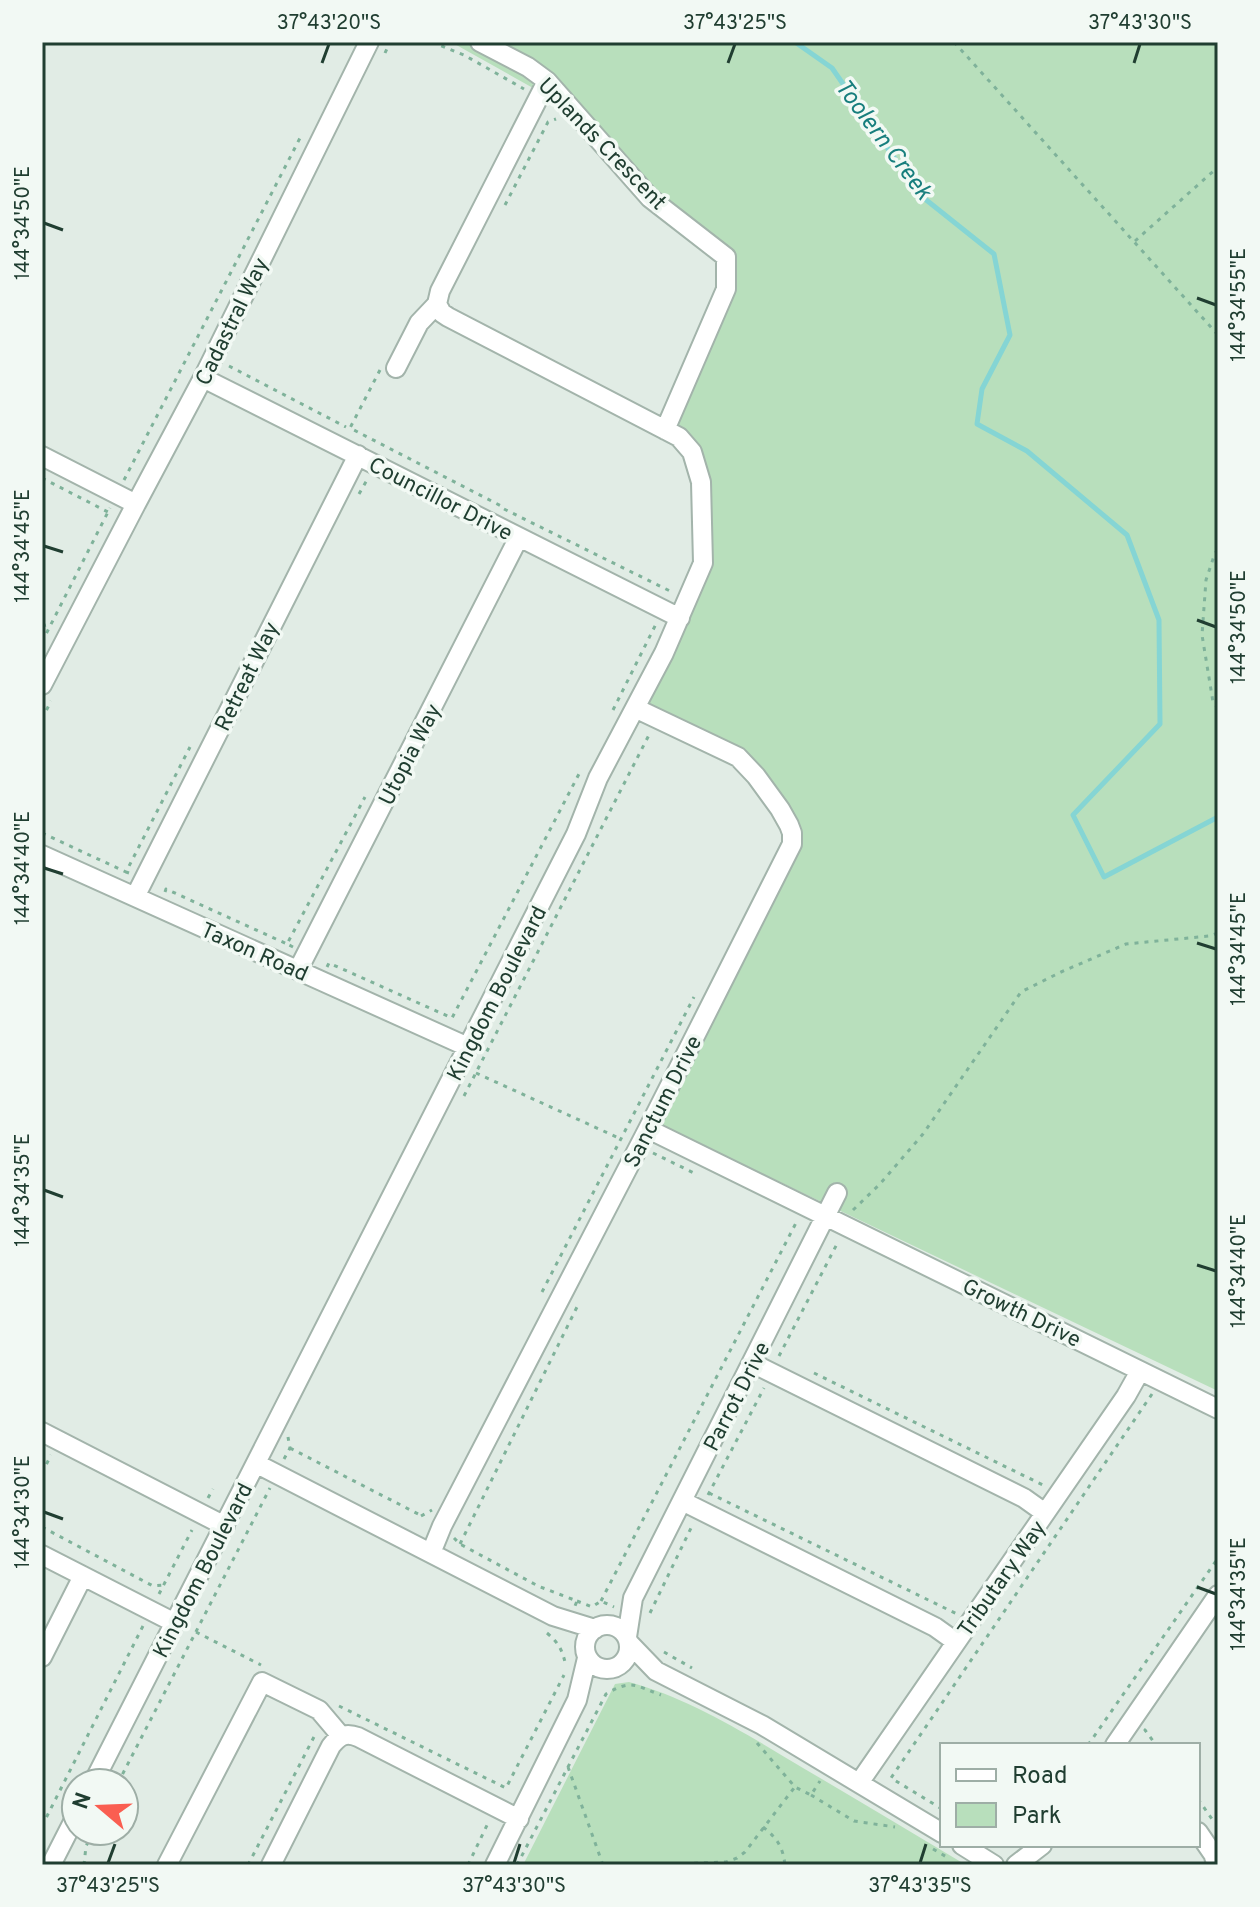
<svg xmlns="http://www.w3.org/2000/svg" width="1260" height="1907" font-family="Overpass,sans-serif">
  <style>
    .green { fill: #b8dfbc }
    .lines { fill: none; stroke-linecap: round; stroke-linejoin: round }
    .stream { stroke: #85d5d4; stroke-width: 5 }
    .minor-casing { stroke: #a3b4ab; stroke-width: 22 }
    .path { stroke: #7fb29a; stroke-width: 3; stroke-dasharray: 4 6; stroke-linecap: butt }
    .minor { stroke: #fff; stroke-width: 18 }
    .ticks { fill: none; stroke: #203e31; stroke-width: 3 }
    .labels { text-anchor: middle; stroke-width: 7; stroke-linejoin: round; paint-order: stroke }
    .street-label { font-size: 22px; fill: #203e31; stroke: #f2f9f4 }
    .water-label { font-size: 24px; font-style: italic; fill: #177e7d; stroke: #f2f9f4 }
    .neatline { fill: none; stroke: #203e31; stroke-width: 3 }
    .ticks-label { font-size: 20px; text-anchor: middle; fill: #203e31 }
  </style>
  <rect width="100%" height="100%" fill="#e1ece5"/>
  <path class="green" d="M451 42H1218V1391L660 1125 798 847 795 816 743 757 646 709 666 669 708 563 706 481 671 428 731 254 654 194 533 88Z
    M629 1682C689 1698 750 1736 803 1768 858 1800 912 1833 966 1865H523L615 1684Z"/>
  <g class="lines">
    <path class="stream" d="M795 42 832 68 920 195 994 254 1010 335 982 389 977 424 1027 451 1127 535 1159 620 1160 724 1073 815 1104 877 1218 817"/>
    <defs>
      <path id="minor" d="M480 42 528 67 547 81 650 198 726 257V289L665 430
        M396 368 419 323 437 304
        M203 378 680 618
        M42 456 136 504 203 378 369 42
        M42 685 136 504
        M42 855 468 1047
        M135 897 358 455
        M298 970 519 537
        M648 1129 1218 1409
        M752 1363 1024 1498 1045 1513
        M42 1432 225 1526
        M257 1464 553 1616 595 1629
        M682 1501 935 1627 956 1642
        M431 1553 442 1526 648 1129 792 844V833L789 825 780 809 756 776 738 757 635 708
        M42 1555 175 1623
        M585 1647a22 22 0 1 1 44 0a22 22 0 1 1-44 0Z
        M627 1637 633 1598 837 1193
        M630 1644 656 1671 762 1725 942 1833
        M42 1657 83 1576
        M1115 1745 1218 1595
        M93 1783 576 834 598 778 664 653 703 563 701 482 692 452 679 437 448 317 442 313 437 304 440 291 547 81
        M859 1783 1126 1396 1140 1371
        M1198 1832 1213 1854 1217 1865
        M962 1845 994 1865
        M51 1865 76 1816
        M167 1865 262 1682 319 1710 341 1736
        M271 1865 331 1746C339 1736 345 1732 358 1737L519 1819
        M495 1865 577 1700 587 1658
        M1016 1865 1042 1845"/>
    </defs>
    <use href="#minor" class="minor-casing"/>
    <path class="path" d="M432 42 464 55 524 89
      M954 42 1218 335
      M385 53 390 42
      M505 205 548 122 556 119
      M1135 241 1218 167
      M229 366 346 427
      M380 370 350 428 505 508
      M42 478 108 512
      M124 480 300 138
      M359 494 367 480
      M504 509 672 592
      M1218 550 1215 553 1206 580 1202 635 1213 702 1218 708
      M42 626 50 624
      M42 642 110 508
      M613 710 656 624
      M42 719 51 701
      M42 833 126 872
      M129 873 126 872 190 747
      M165 892 166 889 287 944
      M293 947 287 944 365 797
      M327 967 329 963 452 1018 580 772
      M476 1073 621 1139
      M464 1096 650 733
      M653 1153 696 1174
      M853 1210 880 1184 923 1134 1021 992 1061 972 1126 944 1209 936 1218 933
      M542 1292 694 997
      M779 1356 838 1242
      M814 1373 1045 1486
      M290 1448 422 1516
      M284 1459 290 1448 288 1437
      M42 1473 51 1455
      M709 1493 957 1614
      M708 1495 764 1388
      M208 1498 213 1489
      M421 1516 432 1510
      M42 1527 153 1586 164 1585
      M454 1538 460 1544 538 1586 577 1601 575 1606
      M460 1544 577 1307
      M159 1594 192 1530
      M577 1601 592 1607 601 1601 614 1607
      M601 1601 797 1221
      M650 1613 692 1526
      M196 1632 261 1665
      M547 1633C559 1643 563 1651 566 1667
      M664 1652 692 1668
      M339 1706 506 1788 564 1675
      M1146 1729 1145 1730 1156 1745
      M757 1743 795 1787 811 1795 820 1781
      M1088 1745 1218 1558
      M568 1767 603 1865
      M118 1783 270 1488
      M811 1795 854 1821 895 1827
      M1198 1799 1214 1822
      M942 1809 891 1778 1152 1394
      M42 1826 143 1626
      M763 1827C777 1838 783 1847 785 1865
      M1005 1845H1010
      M933 1849 950 1859
      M84 1865 86 1846 94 1831
      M248 1865 316 1733
      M468 1865 489 1821
      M517 1865 606 1694C632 1679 634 1685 661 1695
      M644 1865 726 1862 737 1858 745 1852 794 1788"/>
    <use href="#minor" class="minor"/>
  </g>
  <path class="ticks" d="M322 63 329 44M728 63 735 44M1134 63 1140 44M44 223 63 230M1197 298 1216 305M44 546 63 552M1197 620 1216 627M44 868 63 874M1197 943 1216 949M44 1190 63 1197M1197 1265 1216 1271M44 1512 63 1519M1197 1587 1216 1594M108 1863 115 1844M514 1863 520 1844M920 1863 926 1844"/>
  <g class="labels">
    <g class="street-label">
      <text transform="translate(603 143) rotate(46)" y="8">Uplands Crescent</text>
      <text transform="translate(231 321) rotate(-64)" y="8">Cadastral Way</text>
      <text transform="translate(441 498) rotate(27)" y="8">Councillor Drive</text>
      <text transform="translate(246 676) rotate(-64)" y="8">Retreat Way</text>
      <text transform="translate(409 754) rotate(-63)" y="8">Utopia Way</text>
      <text transform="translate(255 951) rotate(24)" y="8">Taxon Road</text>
      <text transform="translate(496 993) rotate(-63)" y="8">Kingdom Boulevard</text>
      <text transform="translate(662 1101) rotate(-63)" y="8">Sanctum Drive</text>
      <text transform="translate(1022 1312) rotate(26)" y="8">Growth Drive</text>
      <text transform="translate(736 1396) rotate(-63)" y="8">Parrot Drive</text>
      <text transform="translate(202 1570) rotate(-63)" y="8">Kingdom Boulevard</text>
      <text transform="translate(1001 1578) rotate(-55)" y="8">Tributary Way</text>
    </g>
    <g class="water-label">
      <text transform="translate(884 139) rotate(53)" y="8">Toolern Creek</text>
    </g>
  </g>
  <rect width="1260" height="1907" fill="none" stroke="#f2f9f4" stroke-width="88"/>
  <rect x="940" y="1743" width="260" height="104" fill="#f2f9f4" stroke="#9eaea6" stroke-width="2"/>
  <rect x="956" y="1769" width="40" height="12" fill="#ffffff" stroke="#9eaea6" stroke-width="2"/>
  <text x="1012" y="1783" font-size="24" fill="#203e31">Road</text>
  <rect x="956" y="1803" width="40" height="24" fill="#b8dfbc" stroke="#9eaea6" stroke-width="2"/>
  <text x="1012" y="1823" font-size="24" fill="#203e31">Park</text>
  <g transform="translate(100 1807) rotate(289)"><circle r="38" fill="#f2f9f4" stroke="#9eaea6" stroke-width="2"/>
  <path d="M0-6L14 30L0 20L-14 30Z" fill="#fa5e51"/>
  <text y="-12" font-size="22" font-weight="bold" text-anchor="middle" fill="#203e31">N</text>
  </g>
  <rect x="44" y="44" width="1172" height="1819" class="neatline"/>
  <g class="ticks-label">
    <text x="329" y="29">37°43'20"S</text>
    <text x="735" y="29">37°43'25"S</text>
    <text x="1140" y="29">37°43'30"S</text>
    <text transform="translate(22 223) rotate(-90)" y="7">144°34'50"E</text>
    <text transform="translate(1238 305) rotate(-90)" y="7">144°34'55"E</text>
    <text transform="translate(22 546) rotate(-90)" y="7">144°34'45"E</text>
    <text transform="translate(1238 627) rotate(-90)" y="7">144°34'50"E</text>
    <text transform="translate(22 868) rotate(-90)" y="7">144°34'40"E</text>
    <text transform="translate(1238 949) rotate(-90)" y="7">144°34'45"E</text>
    <text transform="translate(22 1190) rotate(-90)" y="7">144°34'35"E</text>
    <text transform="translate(1238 1271) rotate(-90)" y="7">144°34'40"E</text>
    <text transform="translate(22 1512) rotate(-90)" y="7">144°34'30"E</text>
    <text transform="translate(1238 1594) rotate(-90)" y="7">144°34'35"E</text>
    <text x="108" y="1892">37°43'25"S</text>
    <text x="514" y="1892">37°43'30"S</text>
    <text x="920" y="1892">37°43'35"S</text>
  </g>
</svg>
